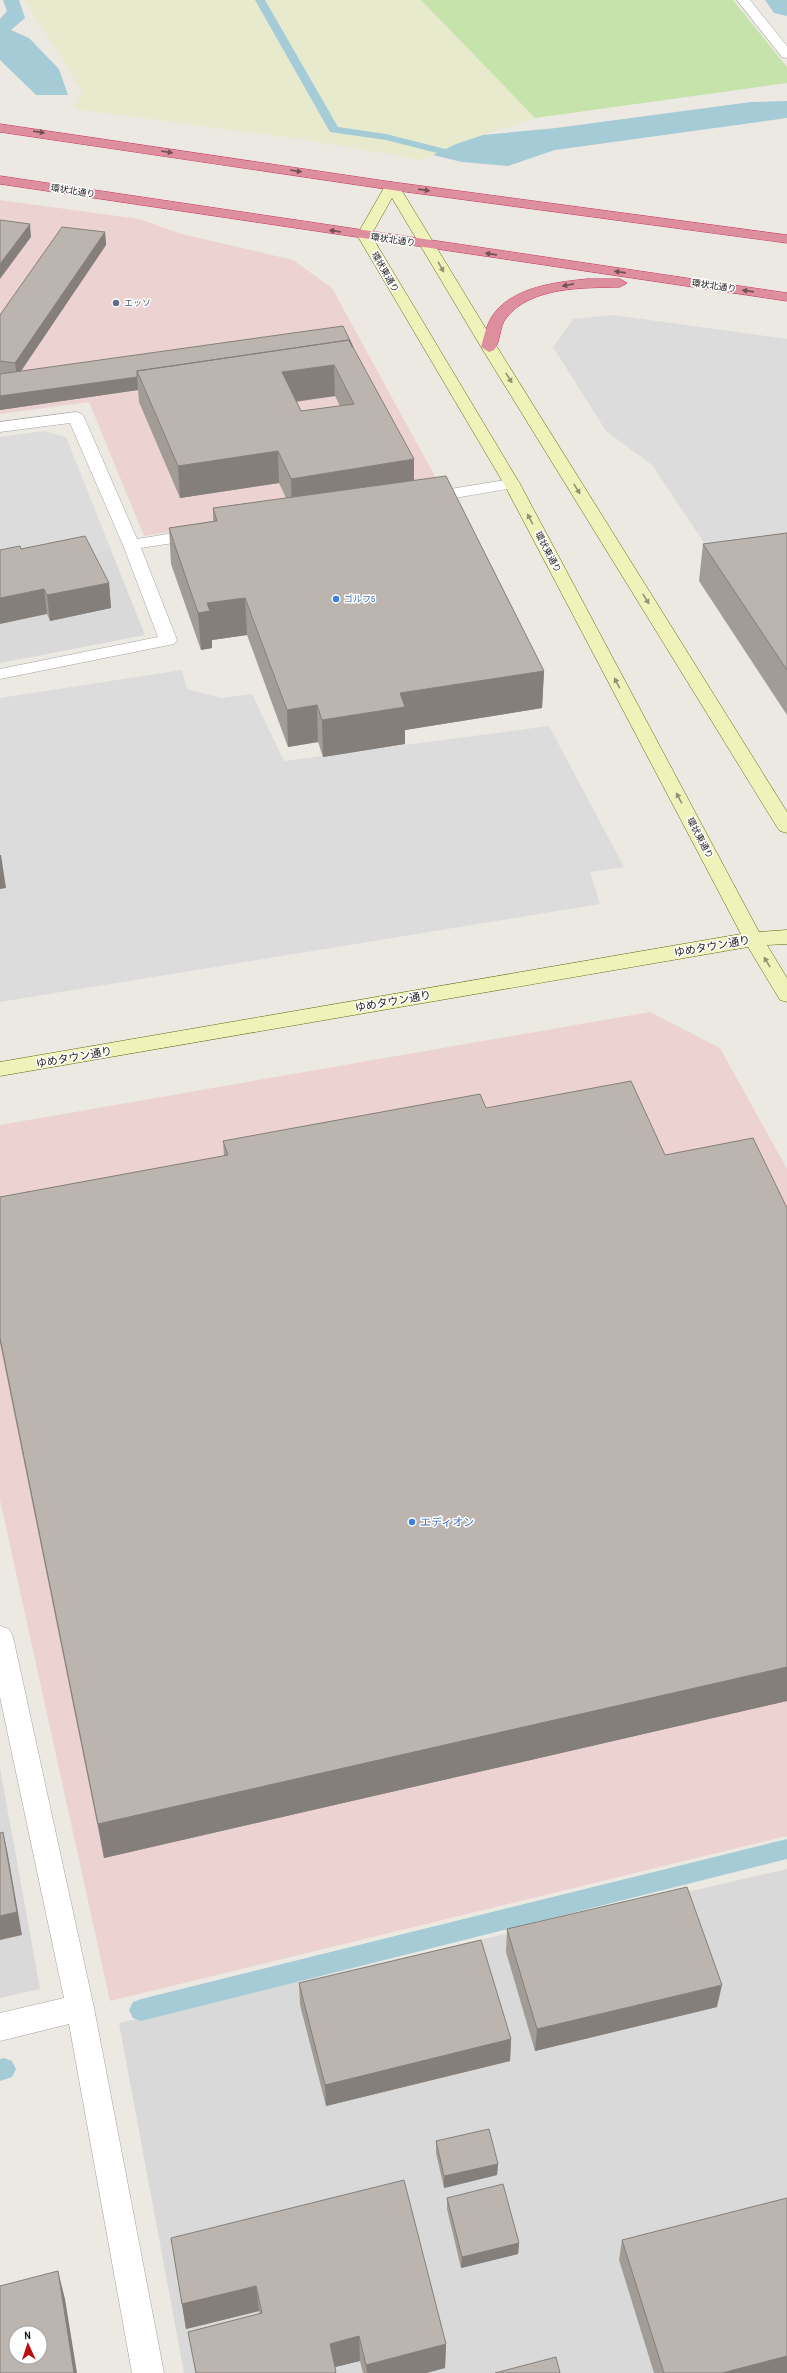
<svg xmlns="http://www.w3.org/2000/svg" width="787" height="2373" font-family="'Archivo Narrow','Noto Sans JP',sans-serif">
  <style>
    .residential { fill: #dad9d9 }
    .commercial { fill: #ecd3d2 }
    .farmland { fill: #e8eace }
    .grass { fill: #c6e3ab }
    .parking { fill: #dcdcdc }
    .water { fill: #a5cbd7 }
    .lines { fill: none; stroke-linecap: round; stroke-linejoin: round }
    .stream { fill: #a5cbd7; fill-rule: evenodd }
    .canal { fill: #a5cbd7; fill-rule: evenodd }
    .street-casing { stroke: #a3a3a3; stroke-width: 1 }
    .secondary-casing { stroke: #5e680d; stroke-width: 1 }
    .highway-casing { stroke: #c83264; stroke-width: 1 }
    .street { fill: #fff; fill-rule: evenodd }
    .secondary { fill: #f0f3b9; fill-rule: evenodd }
    .highway { fill: #de8f9d; fill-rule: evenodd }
    .wall { fill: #a29c96; fill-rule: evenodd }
    .shaded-wall { fill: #847f7a }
    .building { fill: #bcb5af; stroke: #847f7a; fill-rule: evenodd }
    .oneway { fill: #735056 }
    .oneway2 { fill: #919272 }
    .service-dot { fill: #5c6f8a; stroke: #fff; stroke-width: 1.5 }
    .shop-dot { fill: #3f7fe0; stroke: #fff; stroke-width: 1.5 }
    .labels { text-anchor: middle; stroke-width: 3; stroke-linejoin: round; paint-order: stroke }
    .far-street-label { font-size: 9px; fill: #1c1c1c; stroke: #fff }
    .far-service-label { font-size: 9px; fill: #4e5e75; stroke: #fff; text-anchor: start }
    .far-shop-label { font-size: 9px; fill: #366cbe; stroke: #fff; text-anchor: start }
    .street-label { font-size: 11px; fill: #1c1c1c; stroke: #fff }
    .shop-label { font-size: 11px; fill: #366cbe; stroke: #fff; text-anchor: start }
  </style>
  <rect width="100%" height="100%" fill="#ece9e2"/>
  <path class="residential" d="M111 550 145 635 0 663V571Z
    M0 1768 40 1989 0 1998Z
    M787 1869V2373H184L119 2023Z"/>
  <path class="commercial" d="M0 200 139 219 182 234 293 260 332 288 442 489 144 536 89 402 0 414Z
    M650 1012 720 1048 787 1169V1836L110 2001 0 1500V1125Z"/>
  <path class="farmland" d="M24 0H421L535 118 456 144 423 160 306 140 74 109 82 91Z"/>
  <path class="grass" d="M421 0H733L787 67V83L535 118Z"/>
  <path class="parking" d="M613 315 787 339V569L727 577 652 465 606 431 553 347 573 319Z
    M44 431 66 437 111 550 0 571V437Z
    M182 670 187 689 221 698 252 694 284 761 549 726 624 867 590 872 600 904 0 1002V698Z"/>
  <path class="water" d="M3 0H19L25 18 11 30 29 38 59 69 68 95H36L0 60V19L7 11Z
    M787 101V118L555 150 508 166 462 162 433 155 456 144 483 135 556 128 751 102Z"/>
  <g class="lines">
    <path class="stream" d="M255 0H265L338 127 386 134 445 149V153L441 154 386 140 330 132Z
      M787 1839V1859L141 2021 133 2018 129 2010 133 2002 141 1999Z
      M4 2058 12 2061 16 2069 12 2077 0 2081V2059Z"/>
    <path class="canal" d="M765 0H787V16L774 13Z"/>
    <defs>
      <path id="street" d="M737 0H750L787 46V58L782 57Z
        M76 412 82 414 84 417 137 539 199 529 205 530 207 534 205 538 199 539 141 548 177 640 174 644 0 679V669L158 637 123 545 70 423 0 432V422Z
        M512 479 518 481 520 484 518 487 426 503 420 502 418 498 420 494 426 493Z
        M0 1626 9 1629 13 1637 94 2008 164 2373H132L69 2024 0 2041V2013L64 1998 0 1697Z"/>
      <path id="secondary" d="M392 182 399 186 497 347 787 812V833L780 831 777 827 481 347 392 198 371 235 520 484 759 932 787 930V944L767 945 787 978V1002L780 1000 748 947 0 1076V1062L741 934 504 484 357 235 385 186Z"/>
      <path id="highway" d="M0 124 392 182 787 235V243L392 190 0 132Z
        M0 176 787 293V301L0 184Z
        M588 279H620L627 283 620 287C584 288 531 286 506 318 499 327 501 341 494 350L489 352 481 347C484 337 486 327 491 318 510 287 556 282 588 279Z"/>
    </defs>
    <use href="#street" class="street-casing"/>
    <use href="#secondary" class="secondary-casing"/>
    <use href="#highway" class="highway-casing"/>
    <use href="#street" class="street"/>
    <use href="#secondary" class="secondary"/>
    <use href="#highway" class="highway"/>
  </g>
  <path class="wall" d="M105 232 106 245 21 371 353 347V349L414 480 544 671 542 708 405 730V744L323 757 318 742 288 747 247 635 212 640V648L201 650 171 564 169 528 213 521V508L286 498 279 483 180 498 139 402 138 390 0 410V315ZM335 396 340 406 301 411 296 402Z
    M787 533V715L699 581 703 544Z
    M21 549 109 583 111 608 50 621 47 614Z
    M486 1108 665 1155 787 1208V1701L104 1858 0 1343V1197L224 1156 223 1141Z
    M507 1929 717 2007 535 2051 506 1952Z
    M299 1983 511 2039 510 2061 326 2106 300 2005Z
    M436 2141 498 2164 497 2175 444 2188 436 2153Z
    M447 2198 519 2243 518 2254 461 2268 447 2209Z
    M171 2238 446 2344 445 2368 426 2373H363L360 2361 335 2367 336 2373H196L188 2332 259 2314V2311L186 2329Z
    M622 2240 787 2373H654L619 2260Z"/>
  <path class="shaded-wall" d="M30 224 31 237 0 279V264Z
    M105 232 106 245 17 377 15 363Z
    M334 365 335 396 283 403 282 372Z
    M137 377 138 390 0 410V396Z
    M278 451 279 483 180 498 178 466Z
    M414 459V491L292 511 291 479Z
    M109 583 111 608 50 621 47 595Z
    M44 589 47 614 0 624V598Z
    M245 598 247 635 212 640V648L201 650 198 613 207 603Z
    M544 671 542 708 405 730V744L323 757 322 720 400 693Z
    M317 705 318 742 288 747 287 710Z
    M0 855H1L6 888 0 889Z
    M787 1667V1701L104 1858 98 1824Z
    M3 1832 8 1855 22 1935 0 1940V1916Z
    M722 1985 717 2007 535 2051 537 2029Z
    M511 2039 510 2061 326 2106 325 2085Z
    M498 2164 497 2175 444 2188V2176Z
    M519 2243 518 2254 461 2268 462 2257Z
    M58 2271 65 2299 77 2373H74Z
    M256 2286 259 2311 186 2329 182 2304Z
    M359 2336 360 2361 331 2368 330 2344Z
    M446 2344 445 2368 426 2373H367L366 2365Z
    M787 2356V2373H722Z"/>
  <path class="building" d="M0 220 30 224 0 264Z
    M62 227 105 232 15 363 0 361V315Z
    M343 326 353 347H352L349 340 137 371V377L0 396V374Z
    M349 340 414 459 291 479 278 451 178 466 137 371ZM334 365 354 404 301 411 282 372Z
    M446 476 544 671 400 693 405 707 322 720 317 705 287 710 245 598 207 603 210 611 198 613 169 528 217 521 213 508Z
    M787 533V670L703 544Z
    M85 536 109 583 47 595 44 589 0 598V550L20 546 21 549Z
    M631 1081 665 1155 753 1138 787 1208V1667L98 1824 0 1338V1197L228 1155 223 1141 480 1094 486 1108Z
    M3 1832 17 1912 0 1916V1833Z
    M687 1887 722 1985 537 2029 507 1929Z
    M481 1940 511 2039 325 2085 299 1983Z
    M489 2129 498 2164 444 2176 436 2141Z
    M404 2180 446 2344 366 2365 359 2336 330 2344 336 2372 334 2373H196L188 2332 262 2313 256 2286 182 2304 171 2238Z
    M503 2184 519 2243 462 2257 447 2198Z
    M787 2198V2356L722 2373H664L622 2240Z
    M58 2271 74 2373H0V2286ZM16 2333H40V2357H16Z
    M556 2357 560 2373H495Z"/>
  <defs><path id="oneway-solid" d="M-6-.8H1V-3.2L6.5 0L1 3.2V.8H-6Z"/></defs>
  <g class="oneway">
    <use href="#oneway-solid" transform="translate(39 132) rotate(8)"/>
    <use href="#oneway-solid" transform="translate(167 152) rotate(9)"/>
    <use href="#oneway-solid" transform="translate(296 171) rotate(9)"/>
    <use href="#oneway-solid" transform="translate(424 190) rotate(8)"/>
    <use href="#oneway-solid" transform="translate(335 231) rotate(-171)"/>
    <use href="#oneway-solid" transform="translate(491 254) rotate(-172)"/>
    <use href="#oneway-solid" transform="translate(620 272) rotate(-172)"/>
    <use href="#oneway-solid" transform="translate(568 285) rotate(169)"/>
    <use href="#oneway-solid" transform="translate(748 291) rotate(-172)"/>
  </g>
  <g class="oneway2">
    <use href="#oneway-solid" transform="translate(441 267) rotate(61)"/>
    <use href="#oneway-solid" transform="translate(509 378) rotate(58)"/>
    <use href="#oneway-solid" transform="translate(577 489) rotate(58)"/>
    <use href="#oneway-solid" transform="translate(530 519) rotate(-118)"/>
    <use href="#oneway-solid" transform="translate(646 599) rotate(58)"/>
    <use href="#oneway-solid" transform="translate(617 683) rotate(-118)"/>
    <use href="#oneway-solid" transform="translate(679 798) rotate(-118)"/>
    <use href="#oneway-solid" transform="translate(767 962) rotate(-121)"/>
  </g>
  <circle class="service-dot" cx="116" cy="303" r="4"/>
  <g class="shop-dot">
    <circle cx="336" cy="599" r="4"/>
    <circle cx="412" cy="1522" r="4"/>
  </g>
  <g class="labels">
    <g class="far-street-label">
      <text transform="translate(73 191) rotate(9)" y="3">環状北通り</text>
      <text transform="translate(393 240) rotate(8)" y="3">環状北通り</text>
      <text transform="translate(385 272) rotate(60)" y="3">環状東通り</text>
      <text transform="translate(714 286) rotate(8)" y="3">環状北通り</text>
      <text transform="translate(548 552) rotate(62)" y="3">環状東通り</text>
      <text transform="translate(700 838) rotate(62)" y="3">環状東通り</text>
    </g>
    <g class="far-service-label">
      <text x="124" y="306">エッソ</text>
    </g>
    <g class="far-shop-label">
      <text x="344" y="602">ゴルフ5</text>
    </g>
    <g class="street-label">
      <text transform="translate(712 946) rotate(-10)" y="4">ゆめタウン通り</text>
      <text transform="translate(393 1001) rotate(-10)" y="4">ゆめタウン通り</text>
      <text transform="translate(74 1057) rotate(-10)" y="4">ゆめタウン通り</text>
    </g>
    <g class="shop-label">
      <text x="420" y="1526">エディオン</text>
    </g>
  </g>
  <g transform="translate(28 2345) rotate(357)"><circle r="19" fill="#ffffff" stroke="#a4a4a4"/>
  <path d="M0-3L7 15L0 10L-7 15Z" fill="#b71110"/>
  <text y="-6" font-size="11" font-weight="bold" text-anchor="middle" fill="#1c1c1c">N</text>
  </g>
</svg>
